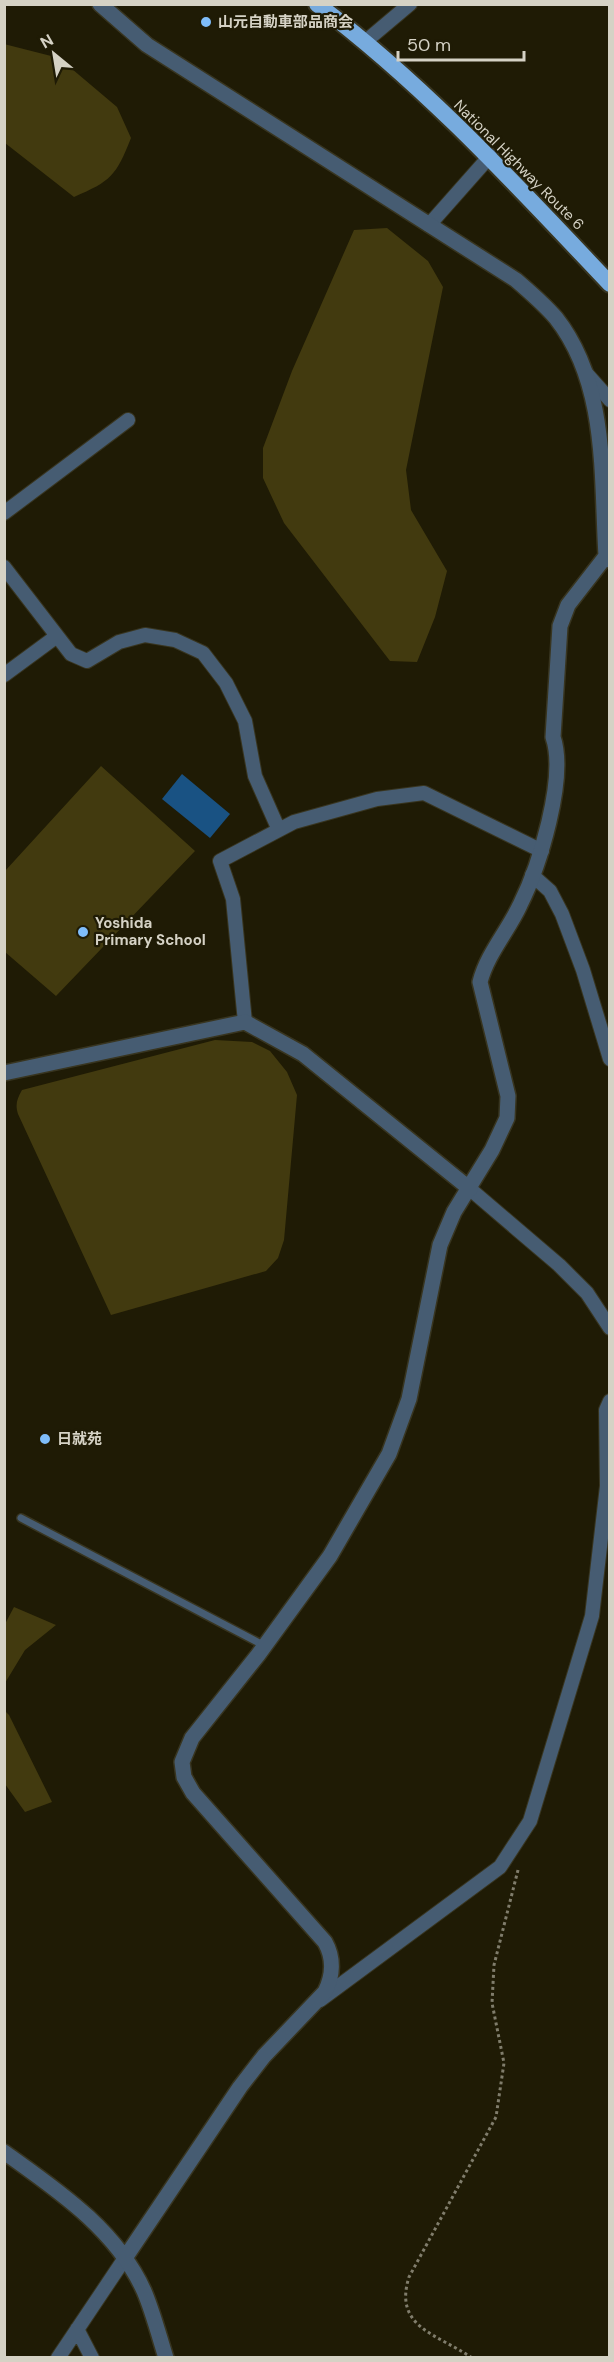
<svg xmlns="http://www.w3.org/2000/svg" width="614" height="2362" font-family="'DM Sans','Noto Sans JP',sans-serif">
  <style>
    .green { fill: #423a0f }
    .water { fill: #195283 }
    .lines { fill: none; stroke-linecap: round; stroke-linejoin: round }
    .service-casing { stroke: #383520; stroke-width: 10 }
    .minor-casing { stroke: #383520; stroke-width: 16 }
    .tertiary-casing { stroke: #383520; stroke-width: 18 }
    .trunk-casing { stroke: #383520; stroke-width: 20 }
    .path { stroke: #807d6c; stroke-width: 3; stroke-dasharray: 3 3; stroke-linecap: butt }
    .service { stroke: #465c72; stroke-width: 7 }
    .minor { stroke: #465c72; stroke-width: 14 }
    .tertiary { stroke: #465c72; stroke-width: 15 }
    .trunk { stroke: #77abde; stroke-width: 16 }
    .poi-dot { fill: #7fbdfa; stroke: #1f1b05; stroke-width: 2 }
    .labels { text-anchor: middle; stroke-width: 4.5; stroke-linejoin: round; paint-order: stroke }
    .poi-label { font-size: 15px; font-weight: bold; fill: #d5d2c5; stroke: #1f1b05; text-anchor: start }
    .street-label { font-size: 15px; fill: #d5d2c5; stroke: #1f1b05 }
  </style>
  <rect width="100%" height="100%" fill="#1f1b05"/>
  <path class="green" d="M4 44 59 58 117 107 131 138C116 176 111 181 74 197L5 143Z
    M387 228 428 261 443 287 406 470 411 510 447 571 435 617 417 662 390 661 284 523 263 478V448L292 371 354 230Z
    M101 766 195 851 56 996 5 952V871Z
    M215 1040 252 1042 270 1051 287 1072 297 1095 284 1240 278 1258 266 1271 111 1315 18 1114C15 1104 17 1099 22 1090Z
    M14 1607 56 1625 25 1650 5 1683V1624Z
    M5 1711 9 1715 52 1802 25 1812 5 1784Z"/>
  <path class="water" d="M182 774 230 814 210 838 162 799Z"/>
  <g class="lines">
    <defs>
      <path id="service" d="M21 1518 265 1646"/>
      <path id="minor" d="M366 41 410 4
        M429 225 490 156
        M585 372 610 400
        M4 513 128 420
        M4 567 71 654 87 661 119 642 145 635 175 640 203 653 226 683 245 721 255 776 278 828
        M4 675 57 636
        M532 875 550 891 562 914 583 970 610 1059
        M245 1022 233 899 220 861 294 822 377 799 424 793 542 851
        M470 1189 559 1265 587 1293 610 1328
        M320 2000 500 1867 530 1821 592 1616 607 1486 606 1410 610 1401
        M77 2329 92 2358
        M58 2358 125 2258"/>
      <path id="tertiary" d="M100 4 147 45 516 280C530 292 544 304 556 318 608 384 601 477 606 556L610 560
        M4 1073 245 1022 303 1054 470 1189
        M4 2152C57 2190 116 2229 144 2291 153 2312 159 2336 166 2358
        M125 2258 240 2087 264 2056 325 1992C333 1976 334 1958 325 1942L193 1793 184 1777 182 1762 192 1738 258 1655 330 1556 389 1454 409 1399 440 1245 454 1212 492 1150 507 1118 508 1096 480 982C487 954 508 931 520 905 539 867 567 778 553 737L560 626 568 605 606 556"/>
      <path id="trunk" d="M317 4C426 86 517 186 610 284"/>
    </defs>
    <use href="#service" class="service-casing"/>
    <use href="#minor" class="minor-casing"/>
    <use href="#tertiary" class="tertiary-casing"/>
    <use href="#trunk" class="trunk-casing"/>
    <path class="path" d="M472 2358C438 2334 393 2328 409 2277L496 2117 504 2063 492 2003 494 1965 518 1870"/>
    <use href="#service" class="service"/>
    <use href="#minor" class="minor"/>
    <use href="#tertiary" class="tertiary"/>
    <use href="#trunk" class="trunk"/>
  </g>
  <g class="poi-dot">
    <circle cx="206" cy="22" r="6"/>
    <circle cx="83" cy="932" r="6"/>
    <circle cx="45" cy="1439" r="6"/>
  </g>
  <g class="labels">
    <g class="poi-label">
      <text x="218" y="27">山元自動車部品商会</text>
      <text x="95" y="928">Yoshida<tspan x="95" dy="17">Primary School</tspan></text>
      <text x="57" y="1444">日就苑</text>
    </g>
    <g class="street-label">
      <text transform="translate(519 165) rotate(45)" y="5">National Highway Route 6</text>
    </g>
  </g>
  <rect width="614" height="2362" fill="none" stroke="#d5d2c5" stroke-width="12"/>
  <g transform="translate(54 54) rotate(330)" stroke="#1f1b05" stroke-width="4.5" paint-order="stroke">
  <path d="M0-4.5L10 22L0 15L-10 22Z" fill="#d5d2c5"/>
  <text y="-9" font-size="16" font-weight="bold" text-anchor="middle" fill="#d5d2c5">N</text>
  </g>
  <path d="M398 51v9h126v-9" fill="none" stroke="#d5d2c5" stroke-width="3"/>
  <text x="407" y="51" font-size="18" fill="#d5d2c5" stroke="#1f1b05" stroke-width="4.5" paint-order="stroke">50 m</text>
</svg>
